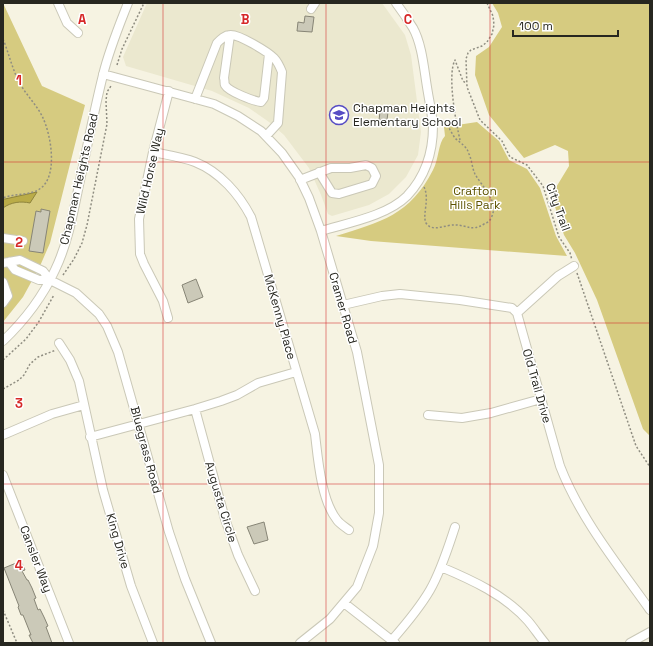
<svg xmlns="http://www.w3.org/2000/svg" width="653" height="646" font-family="'Space Grotesk',sans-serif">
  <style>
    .built { fill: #ebe8cf }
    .green { fill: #d6cb80 }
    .water { fill: #baac48; stroke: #8e843c }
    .building { fill: #cbc9b8; stroke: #878576 }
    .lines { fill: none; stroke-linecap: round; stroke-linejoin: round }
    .minor-casing { stroke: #cac8b7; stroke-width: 10 }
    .path { stroke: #8f8d81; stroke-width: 1.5; stroke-dasharray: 2 2; stroke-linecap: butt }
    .minor { stroke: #fff; stroke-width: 8 }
    .grid { fill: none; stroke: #d62828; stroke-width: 1; stroke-opacity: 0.55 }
    .labels { text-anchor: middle; stroke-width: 3; stroke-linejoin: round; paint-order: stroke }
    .poi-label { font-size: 12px; fill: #272720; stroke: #fff; text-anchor: start }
    .street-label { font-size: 12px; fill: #272720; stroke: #fff }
    .park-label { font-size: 12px; fill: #5d5302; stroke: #fff }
    .grid-label { font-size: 13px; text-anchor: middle; font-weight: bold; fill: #d62828; stroke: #fff; stroke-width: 3; stroke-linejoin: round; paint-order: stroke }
  </style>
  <rect width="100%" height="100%" fill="#f6f3e2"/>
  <path class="built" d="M147 3H382L405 35 411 55 421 132 418 155 406 177 389 194 369 205 332 216 328 214 321 195 309 168 284 135 269 122 249 108 212 91 126 66 123 57Z"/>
  <path class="green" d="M3 3 42 86 85 105 50 243 40 266 23 297 3 322Z
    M492 3H650V436L643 429 597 300 575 253 564 235 550 191 555 189 569 166 568 151 555 145 524 158 489 115 475 75 476 56 489 47 502 27 498 13Z
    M477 122 499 141 509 160 527 169 540 188 556 236 567 256 371 241 336 236C381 222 410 215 433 170 439 159 438 143 445 136L444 127Z"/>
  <path class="water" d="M37 192 30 203C21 201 11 202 3 208V199H5Z"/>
  <path class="building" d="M305 16 314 17 312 32 297 31 298 22 304 23Z
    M380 112H388L387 120H379Z
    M41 209 50 211 43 253 29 251 36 211 41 212Z
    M196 279 203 297 188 303 182 285Z
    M264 522 268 540 254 544 247 527Z
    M21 561 25 570 22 571 27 580H28L32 588 36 598 34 599 38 610 40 609 44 617 48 626 46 627 52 643H33L29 635H31L23 615H21L18 607 19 606 4 568Z"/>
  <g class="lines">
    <defs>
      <path id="minor" d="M58 3 67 23 78 33
        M311 9 315 3
        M230 35 224 78C225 80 224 83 225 85 229 92 254 101 261 102L264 98 269 54
        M103 74 214 104 238 116 261 131 282 153 299 177 309 198 321 231 357 352 379 465V513L373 546 357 587 330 619 300 643
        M195 99 217 43C221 39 225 35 230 35 239 34 268 52 274 58 278 62 280 67 282 72L278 123 266 136
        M153 152C167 155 182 157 195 162 220 172 239 194 251 217L315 434C318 459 321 500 337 520 340 524 345 527 349 530
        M300 180 331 168H350L366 165 372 168 376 176 372 184 339 194 332 193 319 172
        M321 231C347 223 387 216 407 196 425 177 433 152 433 126 432 113 429 100 427 87 424 69 422 44 413 28 408 20 402 11 396 3
        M3 238 23 241
        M9 262 15 270 39 280H50
        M3 263 20 260 43 271 50 280 76 293 99 314 107 326 118 352 169 532 185 579 211 643
        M3 282 8 296 3 303
        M343 305 382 296 400 294 460 300 512 308 517 313 560 466C580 518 618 565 650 610
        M517 313 558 276 574 266
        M168 318 163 301 144 264 140 254 139 219 153 152 169 91
        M3 341C24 321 43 296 55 270 68 243 73 214 79 185 87 148 94 111 103 75 109 50 119 26 128 3
        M59 343 70 360 79 381 103 490 131 586 153 643
        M195 409 225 519 238 555 255 591
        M428 415 462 418 491 413 541 399
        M3 435 52 414 84 405
        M90 437 195 409 221 401 237 395 258 383 296 372
        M3 475 69 643
        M441 567C472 580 505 595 528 621 534 628 539 636 545 643
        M344 603 395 643
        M392 640C406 624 419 609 430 590 441 571 448 548 455 527
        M630 643 650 632"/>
    </defs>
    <use href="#minor" class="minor-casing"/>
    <path class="path" d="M487 3 493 16 494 25 492 34 487 42 482 46 471 50 468 53 466 59 467 87 480 120 502 141 510 157 527 165 543 186 559 237 570 253 572 260
      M3 39C9 54 12 68 19 82 26 95 37 105 43 118 51 135 58 175 41 188 31 196 15 193 3 198
      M117 65 122 49 144 3
      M460 140C456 123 447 75 455 60L463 81 466 83
      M424 187C430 199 422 215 426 223 432 233 447 224 455 225 468 225 471 232 484 224 487 223 490 221 491 218 500 202 482 187 475 174 472 168 472 160 469 154 467 146 460 143 455 138 452 134 450 129 447 125H441
      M577 273 636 446 650 467
      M63 275 74 259 82 243 87 225 107 124 106 101 107 92 111 86
      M3 360 26 339 38 323 54 295
      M3 389 19 380 24 375 30 364 38 357 56 350
      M3 610 17 643"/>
    <use href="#minor" class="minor"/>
  </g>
  <path class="grid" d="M163 3V643M326 3V643M490 3V643M3 162H650M3 323H650M3 484H650"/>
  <defs>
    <symbol id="school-ring" viewBox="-11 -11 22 22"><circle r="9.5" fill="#fff" stroke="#564cc4" stroke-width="1.5"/><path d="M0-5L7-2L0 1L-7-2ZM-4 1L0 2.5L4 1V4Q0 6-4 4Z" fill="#564cc4"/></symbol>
  </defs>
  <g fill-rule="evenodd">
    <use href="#school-ring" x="328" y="104" width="22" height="22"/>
  </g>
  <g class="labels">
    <g class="poi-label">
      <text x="353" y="112">Chapman Heights<tspan x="353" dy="14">Elementary School</tspan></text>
    </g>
    <g class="street-label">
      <text transform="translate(150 171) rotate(-77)" y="4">Wild Horse Way</text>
      <text transform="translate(79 179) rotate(-77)" y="4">Chapman Heights Road</text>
      <text transform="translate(558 207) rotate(70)" y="4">City Trail</text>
      <text transform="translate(343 308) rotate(74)" y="4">Cramer Road</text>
      <text transform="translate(280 317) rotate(74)" y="4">McKenny Place</text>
      <text transform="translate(537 386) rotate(74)" y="4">Old Trail Drive</text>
      <text transform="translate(146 450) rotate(75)" y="4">Bluegrass Road</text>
      <text transform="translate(221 502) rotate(73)" y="4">Augusta Circle</text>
      <text transform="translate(118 541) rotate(74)" y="4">King Drive</text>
      <text transform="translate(36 559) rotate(69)" y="4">Cansler Way</text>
    </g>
    <g class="park-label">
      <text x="475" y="195">Crafton<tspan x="475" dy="14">Hills Park</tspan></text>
    </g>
  </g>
  <g class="grid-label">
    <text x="82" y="24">A</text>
    <text x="245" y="24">B</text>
    <text x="408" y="24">C</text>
    <text x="19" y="85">1</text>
    <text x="19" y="247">2</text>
    <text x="19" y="408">3</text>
    <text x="19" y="570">4</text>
  </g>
  <rect width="653" height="646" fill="none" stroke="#272720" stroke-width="8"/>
  <path d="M513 30v6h105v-6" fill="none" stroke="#272720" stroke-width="2"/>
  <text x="519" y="30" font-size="12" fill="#272720" stroke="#ffffff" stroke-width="3" paint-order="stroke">100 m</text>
</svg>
